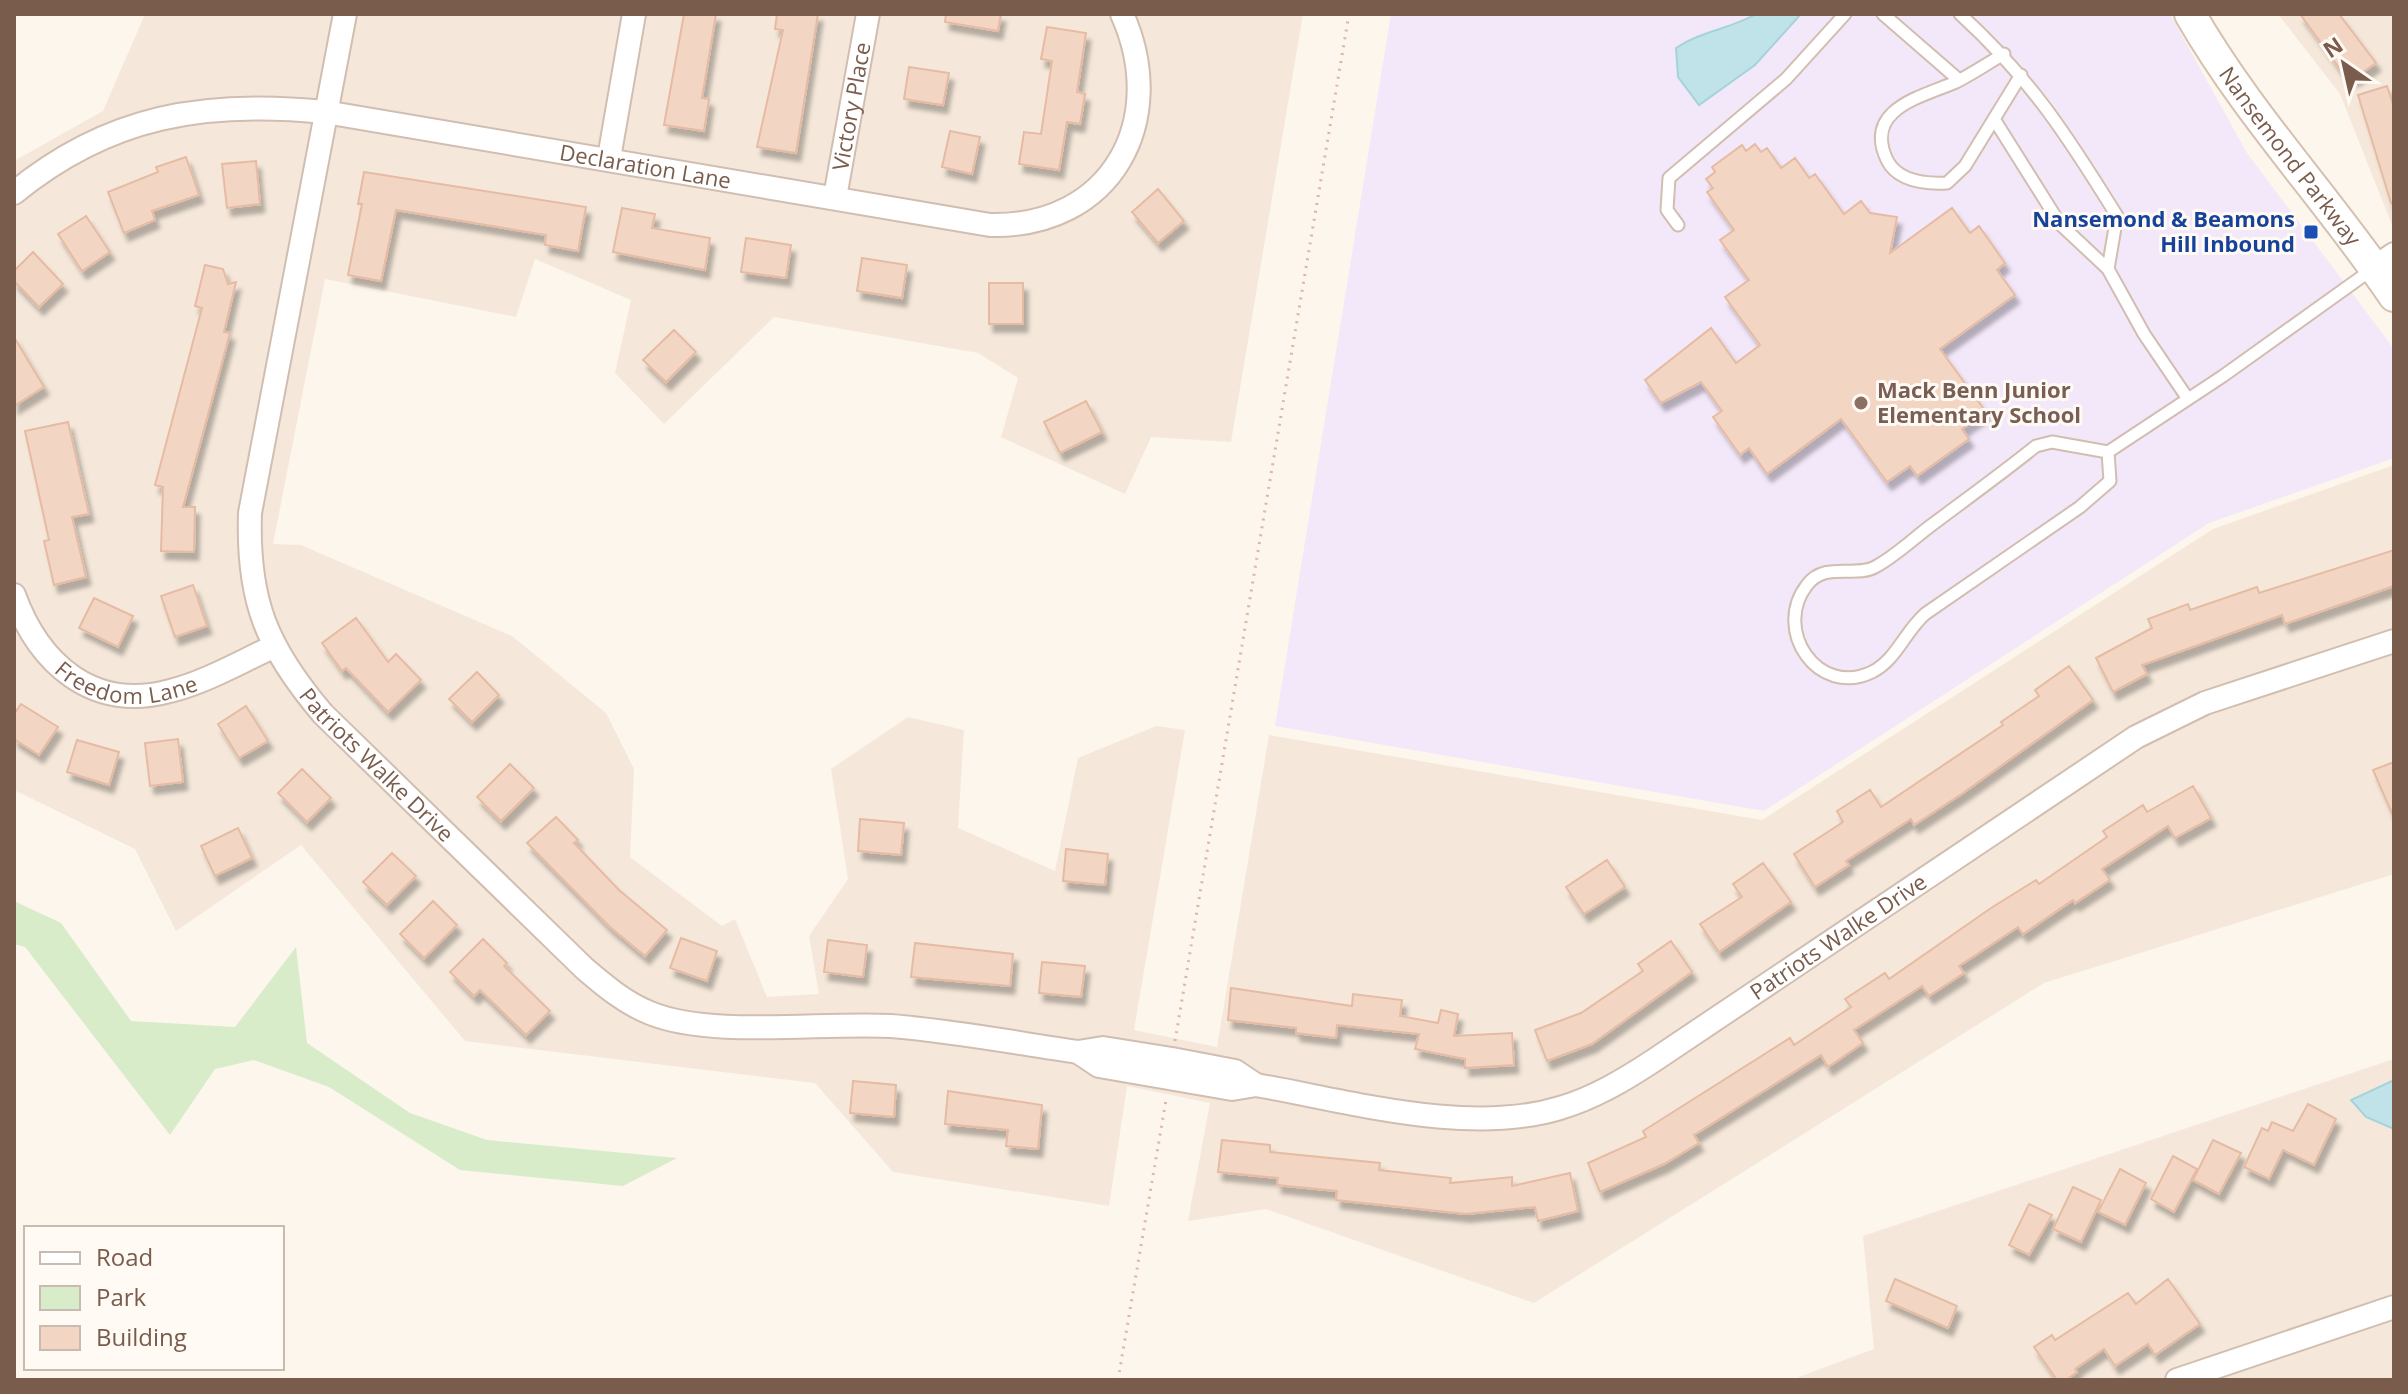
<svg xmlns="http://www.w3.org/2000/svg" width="2408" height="1394" font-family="'Open Sans',sans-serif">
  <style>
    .residential { fill: #f5e8da }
    .education { fill: #f3e8fa }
    .green { fill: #d8ecc9 }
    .water { fill: #bfe3e8; stroke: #a5d3da; stroke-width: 2 }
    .building { fill: #f3d5c3; stroke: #e6bba3; stroke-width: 2; filter: url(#shadow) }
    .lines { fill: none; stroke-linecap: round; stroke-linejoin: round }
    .service-casing { stroke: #d1beb0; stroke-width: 15 }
    .minor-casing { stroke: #d1beb0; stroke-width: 26 }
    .secondary-casing { stroke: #d6c0b0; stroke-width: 34 }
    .path { stroke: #d9b8a5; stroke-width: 3; stroke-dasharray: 2 6; stroke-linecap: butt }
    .service { stroke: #fff; stroke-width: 11 }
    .minor { stroke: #fff; stroke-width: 22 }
    .secondary { stroke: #fff; stroke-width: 30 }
    .transit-dot { fill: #1a4fb4; stroke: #fffaf3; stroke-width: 3 }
    .education-dot { fill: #8d6e63; stroke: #fffaf3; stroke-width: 3 }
    .labels { text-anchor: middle; stroke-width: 6; stroke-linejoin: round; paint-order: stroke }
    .street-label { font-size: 22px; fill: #7a5c4d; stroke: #fffaf3 }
    .transit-label { font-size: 22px; font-weight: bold; fill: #164399; stroke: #fffaf3; text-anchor: end }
    .education-label { font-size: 22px; font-weight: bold; fill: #785e54; stroke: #fffaf3; text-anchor: start }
  </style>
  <defs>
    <filter id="shadow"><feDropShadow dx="4.5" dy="8" stdDeviation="2" flood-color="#0004"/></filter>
  </defs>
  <rect width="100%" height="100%" fill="#fdf6ec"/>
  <path class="residential" d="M145 14H1303L1231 442 1151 437 1125 494 1001 437 1018 378 978 353 774 317 664 424 615 373 631 300 535 259 516 317 325 279 273 544 301 545 512 636 606 713 634 769 630 857 722 926 735 919 767 997 819 994 809 936 848 879 831 769 908 717 964 730 958 828 1055 871 1078 758 1156 726 1185 730 1134 1030 1217 1047 1269 735 1762 820 2213 529 2394 465V874L2044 983 1534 1303 1266 1209 1188 1221 1210 1103 1127 1086 1109 1206 893 1172 815 1083 465 1041 301 845 176 931 135 849 14 790V161L103 111Z
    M2278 14H2394V230L2340 94Z
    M2394 1059V1380H1791L1874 1349 1863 1236Z"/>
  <path class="education" d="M1391 14H2170L2247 153 2394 349V458L2209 523 1764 811 1275 726Z"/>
  <path class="green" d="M14 901 61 923 131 1021 235 1027 296 947 307 1043 410 1113 487 1140 677 1158 623 1186 460 1170 329 1087 254 1060 215 1069 170 1135 25 947 14 944Z"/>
  <path class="water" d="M1756 14H1801L1755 65 1699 105 1678 77 1676 48C1701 31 1730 29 1756 14Z
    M2394 1080V1129L2366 1117 2351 1100Z"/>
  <path class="building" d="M684 14H716L702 98 709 99 704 131 664 125Z
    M777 14H818L796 153 757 147 783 30 775 29Z
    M946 14H1001L998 31 945 22Z
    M2300 14H2339L2376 63 2353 79 2351 72 2345 76Z
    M1047 27 1086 33 1077 92 1085 94 1080 124 1067 122 1059 170 1019 164 1024 132 1041 134 1052 61 1041 59Z
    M909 67 949 73 943 105 904 99Z
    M2387 86 2394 107V202L2391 203 2358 95Z
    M950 131 980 137 972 174 942 167Z
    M1755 144 1761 152 1767 148 1781 168 1795 158 1809 178 1815 174 1844 214 1861 201 1870 213 1897 217 1890 253 1952 208 1970 233 1979 226 2005 263 1997 270 2015 295 1940 349 1986 412 1962 429 1969 439 1917 476 1910 466 1887 482 1841 419 1767 474 1749 448 1740 455 1713 417 1722 411 1701 382 1661 403 1645 380 1711 328 1736 363 1760 345 1725 297 1749 280 1720 240 1734 230 1707 192 1713 188 1706 179 1715 172 1712 167 1742 145 1746 151Z
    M186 157 199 195 152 211 155 220 124 233 108 192 158 172 156 167Z
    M256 161 260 204 227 208 222 164Z
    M364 172 586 207 578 251 545 245 546 235 396 210 381 281 348 275 362 204H358Z
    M1158 189 1184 221 1158 243 1132 212Z
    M622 208 655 214 652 228 710 238 705 270 613 252Z
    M86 216 110 252 82 271 58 234Z
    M746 238 791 245 786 278 741 272Z
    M33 252 63 284 39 307 14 281V271Z
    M862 258 907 265 902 298 857 291Z
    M205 265 223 269 228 284 236 282 224 332 230 333 183 507H195L194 552 161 551 163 487 155 485 202 308 195 306Z
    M989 283H1023V324H989Z
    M674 330 696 352 666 382 643 360Z
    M14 337 44 387 14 406Z
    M1086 401 1102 432 1060 453 1044 422Z
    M68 422 89 514 72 517 86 577 54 585 44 541 49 540 25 431Z
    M2394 550V586L2285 624 2282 615 2142 665 2147 674 2113 692 2096 658 2152 628 2148 619 2188 604 2190 610 2257 587 2259 593Z
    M193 585 207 626 175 637 161 596Z
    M94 598 133 616 118 647 79 628Z
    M356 618 388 662 396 654 421 680 388 712 346 668 342 671 322 643Z
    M2069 666 2093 700 1963 793 1914 825 1911 819 1846 861 1849 865 1815 887 1794 854 1843 822 1837 811 1870 790 1881 807 2003 725 2001 722 2039 696 2035 690Z
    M477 672 499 695 472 722 449 699Z
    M21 704 58 727 39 755 14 739V714Z
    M246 706 268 741 239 758 218 724Z
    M178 739 183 782 150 786 145 743Z
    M77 740 119 752 109 785 67 772Z
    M2394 762V818L2373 770Z
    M510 764 534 788 501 821 477 797Z
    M302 769 331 798 307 822 278 793Z
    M2193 786 2211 818 2175 838 2168 826 2102 869 2110 880 2075 903 2073 900 2023 934 2018 927 1959 966 1964 973 1929 996 1922 986 1854 1030 1863 1043 1828 1067 1821 1055 1694 1135 1699 1143 1664 1164 1600 1192 1588 1163 1646 1137 1643 1131 1790 1038 1794 1045 1851 1007 1845 999 1885 973 1889 979 1991 908 2036 880 2039 884 2107 837 2103 831 2143 805 2147 812Z
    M556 817 578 840 574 843 619 890 667 930 645 956 610 927 527 843Z
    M860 819 904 823 901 855 858 851Z
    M238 828 252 858 215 876 201 846Z
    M1066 849 1108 854 1105 885 1063 881Z
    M392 853 416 876 387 905 363 882Z
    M1607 860 1625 887 1584 914 1566 887Z
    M1763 863 1791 902 1719 952 1700 924 1742 897 1733 884Z
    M433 901 457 925 424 958 400 934Z
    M681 938 717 951 707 981 670 968Z
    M483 939 507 963 504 966 550 1011 526 1035 480 990 474 996 450 972Z
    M828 940 867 945 863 977 824 972Z
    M1671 941 1692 972 1592 1044 1547 1061 1535 1030 1581 1013 1643 971 1638 964Z
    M915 943 1013 954 1010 986 911 977Z
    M1042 962 1085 966 1081 997 1039 993Z
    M1231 988 1352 1006 1353 994 1402 1000 1400 1016 1438 1023 1441 1010 1458 1014 1454 1036 1512 1033 1514 1065 1465 1068V1059L1415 1049 1419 1034 1337 1025 1336 1038 1296 1033V1028L1228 1020Z
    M853 1081 896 1085 894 1117 850 1113Z
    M948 1091 1042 1105 1038 1149 1006 1146 1008 1130 945 1124Z
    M2308 1104 2336 1119 2314 1165 2283 1150 2269 1179 2244 1167 2262 1128 2268 1131 2272 1122 2293 1131Z
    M1222 1140 1270 1145V1152L1380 1163 1379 1170 1451 1178 1450 1183 1512 1177V1186L1570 1173 1578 1211 1538 1221 1535 1207 1466 1214 1336 1200 1337 1191 1277 1185 1278 1178 1218 1172Z
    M2213 1140 2241 1153 2219 1194 2193 1180Z
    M2173 1156 2197 1169 2174 1212 2151 1199Z
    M2120 1169 2146 1183 2125 1225 2098 1212Z
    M2073 1187 2101 1200 2081 1242 2053 1229Z
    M2029 1204 2052 1215 2029 1255 2009 1245Z
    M1895 1279 1957 1306 1948 1328 1886 1301Z
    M2168 1279 2200 1324 2155 1355 2148 1344 2115 1366 2104 1349 2075 1369 2077 1372 2066 1380H2057L2034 1347 2052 1335 2055 1340 2128 1293 2136 1304Z"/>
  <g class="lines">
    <defs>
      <path id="service" d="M1883 14 1959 80
        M1960 14C2030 78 2067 135 2117 216L2108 269 2060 224 1994 119
        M2004 54C1988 63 1972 74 1956 82 1921 97 1863 109 1887 160 1898 182 1926 184 1947 183L1965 166 2021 75
        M1678 225 1667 210 1669 178 1786 79 1845 14
        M2108 269 2144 334 2188 399
        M2108 452 2052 442 2036 446C2001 474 1965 500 1929 527 1912 540 1894 557 1875 567 1855 578 1825 561 1807 585 1772 630 1818 698 1872 672 1896 660 1904 633 1925 614L2080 507 2110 481 2108 452 2223 376 2374 268"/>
      <g id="minor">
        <path id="s1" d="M345 14 250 513C247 601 267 648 323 714L585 969C605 986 625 1003 650 1013 711 1038 822 1022 891 1026 954 1031 1016 1043 1078 1052L1103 1048 1172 1059 1235 1071 1256 1085"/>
        <path d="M609 158 634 14"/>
        <path id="s2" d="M14 193C109 115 206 100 325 112L990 225C1111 228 1170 121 1122 14"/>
        <path id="s3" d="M835 197 868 14"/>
        <path d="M2375 267 2394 254"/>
        <path id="s4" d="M14 595C39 664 93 712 170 691 206 682 240 662 273 647"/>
        <path id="s5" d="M1078 1052 1099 1066 1232 1089 1256 1085C1348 1101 1469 1136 1560 1108 1594 1098 1624 1080 1653 1061L2136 737 2205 703 2394 641"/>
        <path d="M2177 1380 2394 1307"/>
      </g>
      <g id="secondary">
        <path id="s6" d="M2190 14C2248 115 2329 200 2394 296"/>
      </g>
    </defs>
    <use href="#service" class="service-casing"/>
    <use href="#minor" class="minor-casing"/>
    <use href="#secondary" class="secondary-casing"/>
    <path class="path" d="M1175 1041 1349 14
      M1118 1380 1166 1100"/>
    <use href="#service" class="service"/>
    <use href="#minor" class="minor"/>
    <use href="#secondary" class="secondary"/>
  </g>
  <rect class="transit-dot" x="2303" y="224" width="16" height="16" rx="4"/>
  <circle class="education-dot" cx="1861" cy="403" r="8"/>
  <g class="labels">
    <g class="street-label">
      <text dy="8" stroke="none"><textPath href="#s3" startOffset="92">Victory Place</textPath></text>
      <text dy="8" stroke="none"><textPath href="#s6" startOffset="174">Nansemond Parkway</textPath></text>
      <text dy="8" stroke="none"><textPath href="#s2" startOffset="656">Declaration Lane</textPath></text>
      <text dy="8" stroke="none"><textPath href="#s4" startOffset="158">Freedom Lane</textPath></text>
      <text dy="8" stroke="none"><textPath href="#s1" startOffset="802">Patriots Walke Drive</textPath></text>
      <text dy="8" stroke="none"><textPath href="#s5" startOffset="820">Patriots Walke Drive</textPath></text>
    </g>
    <g class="transit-label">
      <text x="2295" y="227">Nansemond &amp; Beamons<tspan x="2295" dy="25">Hill Inbound</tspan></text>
    </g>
    <g class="education-label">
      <text x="1877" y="398">Mack Benn Junior<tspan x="1877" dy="25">Elementary School</tspan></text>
    </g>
  </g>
  <rect width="2408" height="1394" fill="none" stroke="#7a5c4d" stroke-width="32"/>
  <rect x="24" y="1226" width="260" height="144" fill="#fffaf3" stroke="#cabbb1" stroke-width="2"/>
  <rect x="40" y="1252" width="40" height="12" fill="#ffffff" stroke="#cabbb1" stroke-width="2"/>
  <text x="96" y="1266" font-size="24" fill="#7a5c4d">Road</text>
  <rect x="40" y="1286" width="40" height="24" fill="#d8ecc9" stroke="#cabbb1" stroke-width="2"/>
  <text x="96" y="1306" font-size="24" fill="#7a5c4d">Park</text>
  <rect x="40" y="1326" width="40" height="24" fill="#f3d5c3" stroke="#cabbb1" stroke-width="2"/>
  <text x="96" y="1346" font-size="24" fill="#7a5c4d">Building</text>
  <g transform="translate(2344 64) rotate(326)" stroke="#fffaf3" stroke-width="6" paint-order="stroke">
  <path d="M0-6L14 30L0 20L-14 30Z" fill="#7a5c4d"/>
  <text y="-12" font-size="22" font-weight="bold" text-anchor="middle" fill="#7a5c4d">N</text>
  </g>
</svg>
